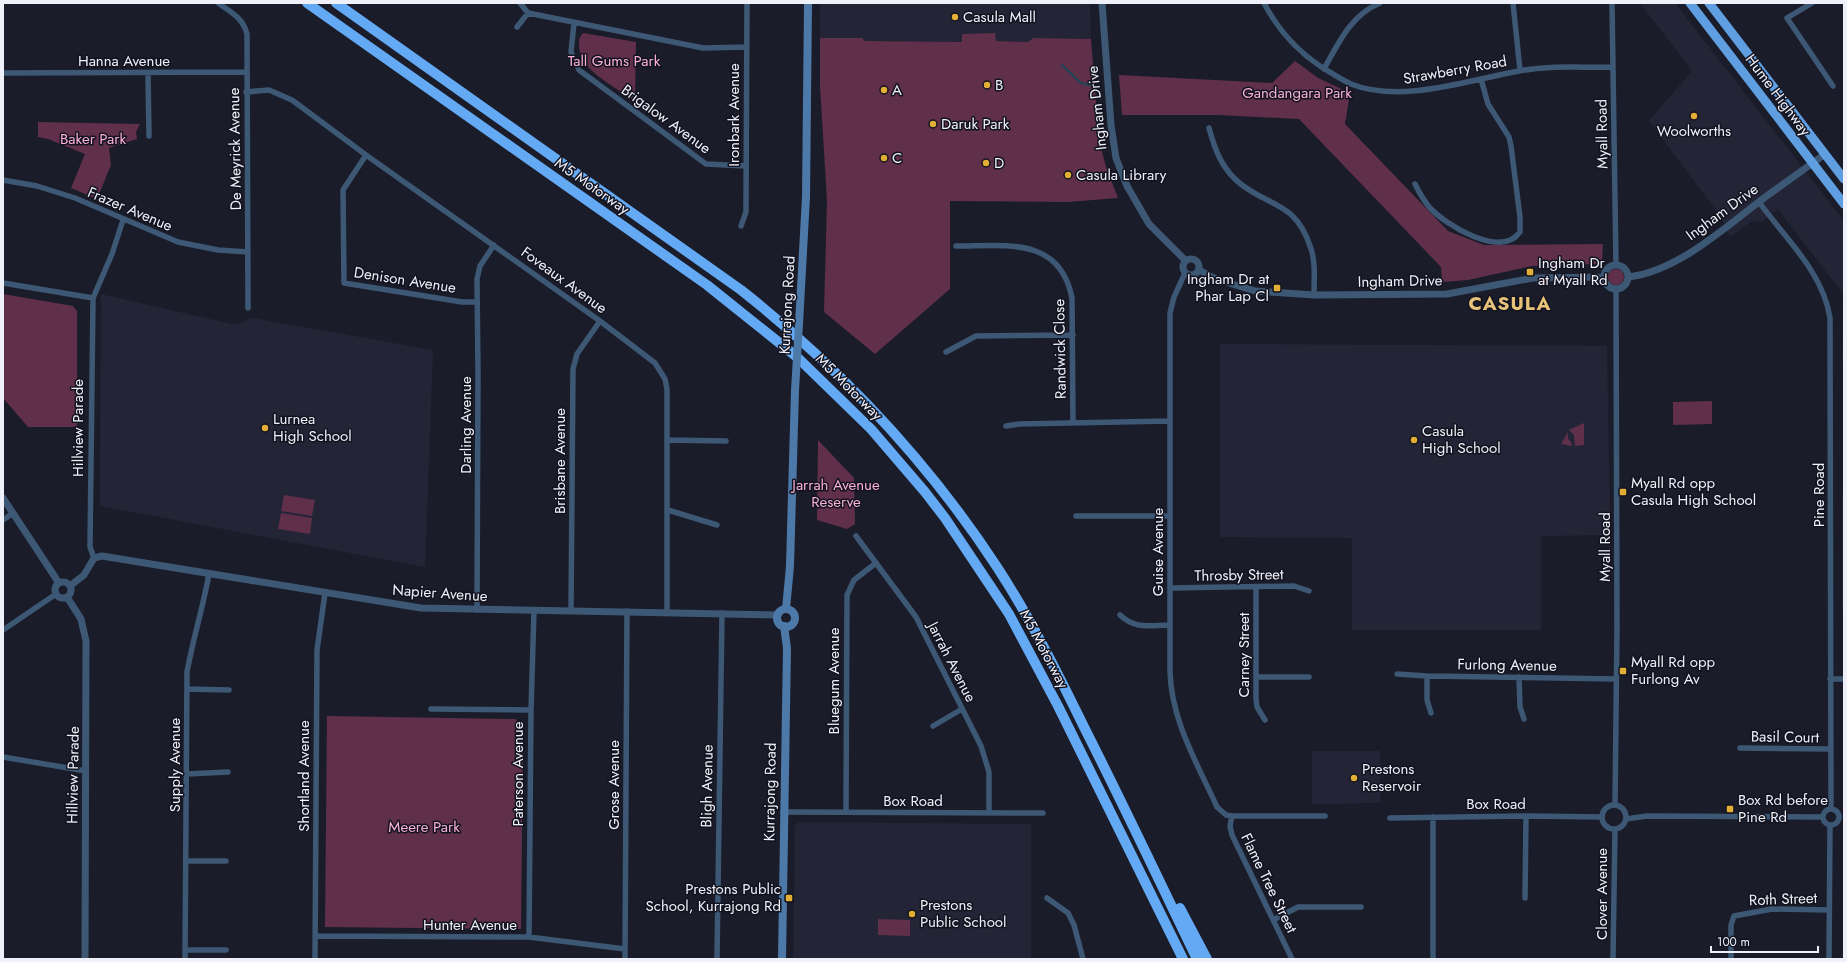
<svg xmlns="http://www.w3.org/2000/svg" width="1847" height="962" font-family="Jost,sans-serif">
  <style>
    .built { fill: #242437 }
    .green { fill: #602f4a }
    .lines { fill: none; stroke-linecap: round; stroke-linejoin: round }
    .stream { stroke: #1b4753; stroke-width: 2 }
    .minor { stroke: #3d5875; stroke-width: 5.5 }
    .tertiary { stroke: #3d5875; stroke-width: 7 }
    .secondary { stroke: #4d79a8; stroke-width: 8 }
    .trunk { stroke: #5e9ee1; stroke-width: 9 }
    .motorway { stroke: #63a9f3; stroke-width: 10 }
    .secondary-bridge { stroke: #4d79a8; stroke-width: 8 }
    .poi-dot { fill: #e3ae35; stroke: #12131f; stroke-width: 1.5 }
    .labels { text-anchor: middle; stroke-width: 3; stroke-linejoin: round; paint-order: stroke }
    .poi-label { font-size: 15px; fill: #eff0f9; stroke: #12131f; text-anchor: start }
    .street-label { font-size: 15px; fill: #eff0f9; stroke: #12131f }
    .park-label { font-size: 15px; fill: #f9b0d5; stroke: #12131f }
    .district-label { font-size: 19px; font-weight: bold; letter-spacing: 1px; fill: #e7c37a; stroke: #12131f }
  </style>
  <rect width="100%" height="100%" fill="#1b1c29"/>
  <path class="built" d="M820 3H1090L1091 39 1033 38 1028 42 996 41 995 34 994 33 963 34 962 42 865 41 862 38H820Z
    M1640 3H1675L1844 221V362H1842L1843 294 1778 209 1762 222 1752 221 1730 237 1721 217 1649 121 1692 71Z
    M101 294 236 325 252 318 433 350 425 567 100 506Z
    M1220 344 1607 346 1610 535 1541 536V630H1352V538L1220 537Z
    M1842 495H1844V611H1842Z
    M1312 751H1380L1381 803 1312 804Z
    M799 822 1031 824V959H793L795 826Z"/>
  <path class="green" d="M583 33 636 42 635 101C622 92 590 74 583 60 579 54 579 46 579 39Z
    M994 33H995L996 41 1028 42 1033 38 1091 39 1099 140 1106 167 1118 198 1068 202 950 201V289L875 354 824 312 827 201 820 86V38H862L865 41 962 42V34Z
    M1295 61 1318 78 1350 93 1345 124 1448 231 1484 245 1603 244 1602 261 1600 264 1532 266 1468 280 1442 282 1441 267 1299 119 1219 115H1122L1119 75 1272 83Z
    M38 122 140 124 136 132 137 139 109 148 111 165 97 199 71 188 85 154 48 139 38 137Z
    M1608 277a8 8 0 1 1 16 0a8 8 0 1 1-16 0Z
    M3 294 73 306 77 311V427H28L3 398Z
    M1712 401V424L1673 425V402Z
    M1584 423V445L1575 446 1574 435 1569 430Z
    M1568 432V439L1571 442 1572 446 1561 444Z
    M818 440 854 478 855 524 847 529 817 520Z
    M284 495 315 500 312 516 281 511Z
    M281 513 312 518 310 534 278 529Z
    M327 716 515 719 523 726 521 929 325 927Z
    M878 919 910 920V936L878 935Z"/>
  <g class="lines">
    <path class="stream" d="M1062 65 1081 83 1097 87"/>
    <path class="minor" d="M218 3C231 12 243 18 247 34L248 308
      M520 3 528 13 703 48 747 47
      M1264 3C1277 28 1296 50 1320 66 1330 72 1340 79 1351 84 1401 104 1469 80 1519 71 1549 65 1582 68 1613 67
      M1513 3 1520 70
      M1612 3 1616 265
      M1812 3 1787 18 1833 86
      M574 23 571 52 579 70 706 164 746 166
      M517 27 528 13
      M1324 69C1339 42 1351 15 1380 3
      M3 73 246 72
      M148 73 149 136
      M246 92 269 90 292 100 366 155 600 321 655 363 665 379 667 389V612
      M1209 128C1215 150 1222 170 1242 185 1271 207 1296 203 1310 246 1316 261 1314 279 1314 295
      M366 155 343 190 344 283 462 302H477
      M3 180 37 186 75 198 178 242 218 250 248 252
      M1415 184C1419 192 1424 201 1430 208 1446 225 1501 259 1520 232V217L1511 146 1509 137 1488 104 1481 79
      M1759 202C1785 238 1823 272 1830 318L1831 809
      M741 226 746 212V204L747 3
      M956 246C1005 246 1060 236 1072 298L1073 423
      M1185 273 1174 297 1170 313V671C1171 720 1197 763 1217 807L1226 815 1232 816H1325
      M3 283 93 298
      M946 352 976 336 1073 335
      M1006 426 1019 424 1169 421
      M667 440 726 441
      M668 510 717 525
      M1076 516H1170
      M3 520 13 513
      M856 536 916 617 981 746 989 772V813
      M94 558 90 547 93 298 112 254 123 220
      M1170 588 1294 586 1309 591
      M1256 588V699L1257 707 1265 720
      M477 610 478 373 477 279 480 266 494 245
      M571 610 573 369 577 354 600 321
      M1120 615C1136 630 1150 625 1170 625
      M3 630 56 594
      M1397 674 1427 676 1616 679
      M1427 676V700L1431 713
      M1256 677H1309
      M1519 677 1520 707 1524 719
      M1830 679H1844
      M187 689 229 690
      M431 709 531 710
      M933 726 962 709
      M1740 748 1829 749
      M3 757 86 771
      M187 774 228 772
      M1615 805 1617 629 1616 289
      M1602 817a12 12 0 1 1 24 0a12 12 0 1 1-24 0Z
      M1823 817a8 8 0 1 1 16 0a8 8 0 1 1-16 0Z
      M783 812 1043 813
      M846 812 847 595 854 580 876 563
      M1232 816 1230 826 1232 835 1292 959
      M1390 818 1526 816 1602 817
      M1626 819 1647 816 1822 817
      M186 861H226
      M1047 898 1068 913 1074 925 1083 959
      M1525 898 1526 816
      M1273 920 1298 907H1361
      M315 936 529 937 625 949
      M529 937 531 710 534 611
      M185 950H226
      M185 959 187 672C193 639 203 607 209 574
      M315 959 317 650 325 593
      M625 959 627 611
      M717 959 722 613
      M1433 959V817
      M1613 959 1615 829
      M1731 959V925L1734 916 1772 909 1829 910
      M1829 959 1830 826"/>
    <path class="tertiary" d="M1102 3 1111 125 1116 158 1127 186 1149 224 1185 260
      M1183 267a8 8 0 1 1 16 0a8 8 0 1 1-16 0Z
      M1604 277a12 12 0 1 1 24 0a12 12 0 1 1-24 0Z
      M1199 270 1216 279 1255 291 1314 295 1447 294 1533 278 1604 277
      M1628 277C1673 272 1716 235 1751 208 1775 189 1801 172 1825 154
      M3 498 59 583
      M55 590a8 8 0 1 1 16 0a8 8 0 1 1-16 0Z
      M70 586 84 575 94 558 102 556 421 608 778 615
      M67 597 81 619 86 641 85 959"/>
    <path class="secondary" d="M799 324 806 197 808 3
      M786 609 790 566 795 390
      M777 618a9 9 0 1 1 18 0a9 9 0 1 1-18 0Z
      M782 959 787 648 784 626"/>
    <path class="trunk" d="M1690 3 1844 204
      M1709 3 1844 179"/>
    <path class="motorway" d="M307 3 707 285 797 357 871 429 925 492 945 518 1009 614 1058 706 1183 959
      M336 3 741 290C841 369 927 460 997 567 1031 619 1058 674 1085 729 1124 806 1160 882 1197 959
      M1180 908 1207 959"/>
    <path class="secondary-bridge" d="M795 390 799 324"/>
  </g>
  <g class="poi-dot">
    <circle cx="955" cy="17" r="4"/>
    <circle cx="987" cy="85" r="4"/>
    <circle cx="884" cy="90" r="4"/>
    <circle cx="1694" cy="116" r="4"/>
    <circle cx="933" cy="124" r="4"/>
    <circle cx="884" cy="158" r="4"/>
    <circle cx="986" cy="163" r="4"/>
    <circle cx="1068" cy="175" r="4"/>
    <rect x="1526" y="268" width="8" height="8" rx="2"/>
    <rect x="1273" y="284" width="8" height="8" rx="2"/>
    <circle cx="265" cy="428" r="4"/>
    <circle cx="1414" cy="440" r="4"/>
    <rect x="1619" y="488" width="8" height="8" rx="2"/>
    <rect x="1619" y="667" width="8" height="8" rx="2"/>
    <circle cx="1354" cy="778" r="4"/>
    <rect x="1726" y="805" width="8" height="8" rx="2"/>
    <rect x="785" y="894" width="8" height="8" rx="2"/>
    <circle cx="912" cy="914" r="4"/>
  </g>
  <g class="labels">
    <g class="poi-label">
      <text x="963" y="22">Casula Mall</text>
      <text x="995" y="90">B</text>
      <text x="892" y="95">A</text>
      <text x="941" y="129">Daruk Park</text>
      <text x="1694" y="136" text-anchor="middle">Woolworths</text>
      <text x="892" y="163">C</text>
      <text x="994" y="168">D</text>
      <text x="1076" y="180">Casula Library</text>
      <text x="1538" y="268">Ingham Dr<tspan x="1538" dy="17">at Myall Rd</tspan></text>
      <text x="1269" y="284" text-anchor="end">Ingham Dr at<tspan x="1269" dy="17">Phar Lap Cl</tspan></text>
      <text x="273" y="424">Lurnea<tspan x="273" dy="17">High School</tspan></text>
      <text x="1422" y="436">Casula<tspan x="1422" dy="17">High School</tspan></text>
      <text x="1631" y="488">Myall Rd opp<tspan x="1631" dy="17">Casula High School</tspan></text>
      <text x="1631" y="667">Myall Rd opp<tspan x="1631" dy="17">Furlong Av</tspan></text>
      <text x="1362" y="774">Prestons<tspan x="1362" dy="17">Reservoir</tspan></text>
      <text x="1738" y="805">Box Rd before<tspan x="1738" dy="17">Pine Rd</tspan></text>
      <text x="781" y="894" text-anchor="end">Prestons Public<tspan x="781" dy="17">School, Kurrajong Rd</tspan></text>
      <text x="920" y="910">Prestons<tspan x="920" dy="17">Public School</tspan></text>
    </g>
    <g class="street-label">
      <text x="124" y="66">Hanna Avenue</text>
      <text transform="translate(1455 70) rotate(-10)" y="5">Strawberry Road</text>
      <text transform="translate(1778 95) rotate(53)" y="5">Hume Highway</text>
      <text transform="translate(1097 108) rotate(-96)" y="5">Ingham Drive</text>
      <text transform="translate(734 115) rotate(-90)" y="5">Ironbark Avenue</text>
      <text transform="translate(666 119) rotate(36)" y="5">Brigalow Avenue</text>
      <text transform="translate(1602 134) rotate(-91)" y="5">Myall Road</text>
      <text transform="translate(235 149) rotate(-91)" y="5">De Meyrick Avenue</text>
      <text transform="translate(592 186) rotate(35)" y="5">M5 Motorway</text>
      <text transform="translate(130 209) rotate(23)" y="5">Frazer Avenue</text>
      <text transform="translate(1722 212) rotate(-36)" y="5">Ingham Drive</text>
      <text transform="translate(405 280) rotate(9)" y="5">Denison Avenue</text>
      <text transform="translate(564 280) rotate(36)" y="5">Foveaux Avenue</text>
      <text transform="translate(1400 281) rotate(-1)" y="5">Ingham Drive</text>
      <text transform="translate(787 305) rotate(-87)" y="5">Kurrajong Road</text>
      <text transform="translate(1060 349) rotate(-91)" y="5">Randwick Close</text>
      <text transform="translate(849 387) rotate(45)" y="5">M5 Motorway</text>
      <text transform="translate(466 425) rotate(-90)" y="5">Darling Avenue</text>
      <text transform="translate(78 428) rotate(-90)" y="5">Hillview Parade</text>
      <text transform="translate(560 461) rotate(-90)" y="5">Brisbane Avenue</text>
      <text transform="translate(1819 495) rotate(-90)" y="5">Pine Road</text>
      <text transform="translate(1605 547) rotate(-90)" y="5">Myall Road</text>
      <text transform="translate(1158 552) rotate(-90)" y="5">Guise Avenue</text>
      <text transform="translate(1239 575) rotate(-1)" y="5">Throsby Street</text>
      <text transform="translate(440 593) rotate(4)" y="5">Napier Avenue</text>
      <text transform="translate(1044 649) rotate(62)" y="5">M5 Motorway</text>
      <text transform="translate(1244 655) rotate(-90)" y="5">Carney Street</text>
      <text transform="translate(952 662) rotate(63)" y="5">Jarrah Avenue</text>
      <text transform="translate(1507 665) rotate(1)" y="5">Furlong Avenue</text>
      <text transform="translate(834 681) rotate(-90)" y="5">Bluegum Avenue</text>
      <text transform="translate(1785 737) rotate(1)" y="5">Basil Court</text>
      <text transform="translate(175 765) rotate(-90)" y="5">Supply Avenue</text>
      <text transform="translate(518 774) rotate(-90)" y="5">Paterson Avenue</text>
      <text transform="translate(73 775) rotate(-89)" y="5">Hillview Parade</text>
      <text transform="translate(304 776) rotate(-90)" y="5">Shortland Avenue</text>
      <text transform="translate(614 785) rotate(-90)" y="5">Grose Avenue</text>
      <text transform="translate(707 786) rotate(-89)" y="5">Bligh Avenue</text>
      <text transform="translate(770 792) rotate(-89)" y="5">Kurrajong Road</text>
      <text x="913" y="806">Box Road</text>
      <text x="1496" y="809">Box Road</text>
      <text transform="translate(1269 883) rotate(64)" y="5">Flame Tree Street</text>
      <text transform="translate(1602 894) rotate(-90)" y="5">Clover Avenue</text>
      <text transform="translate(1783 899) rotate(-2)" y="5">Roth Street</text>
      <text x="470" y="930">Hunter Avenue</text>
    </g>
    <g class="park-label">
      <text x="614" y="66">Tall Gums Park</text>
      <text x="1297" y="98">Gandangara Park</text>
      <text x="93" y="144">Baker Park</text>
      <text x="836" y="490">Jarrah Avenue<tspan x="836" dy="17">Reserve</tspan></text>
      <text x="424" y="832">Meere Park</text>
    </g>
    <g class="district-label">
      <text x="1510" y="310">CASULA</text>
    </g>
  </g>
  <rect width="1847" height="962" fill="none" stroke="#eff0f9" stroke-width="8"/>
  <path d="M1711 946v6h107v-6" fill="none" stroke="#eff0f9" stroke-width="2"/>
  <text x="1717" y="946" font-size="12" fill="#eff0f9" stroke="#12131f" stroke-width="3" paint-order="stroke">100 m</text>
</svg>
